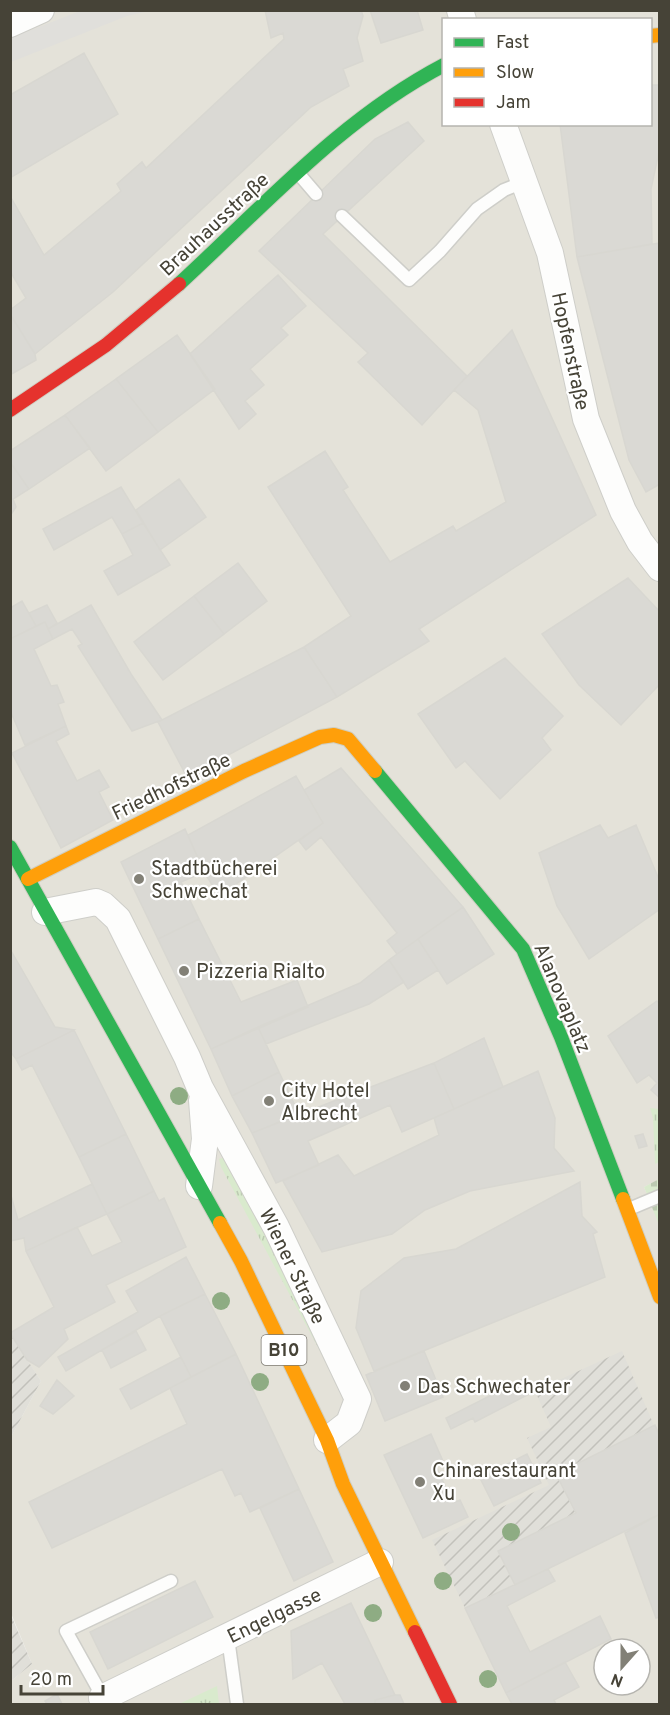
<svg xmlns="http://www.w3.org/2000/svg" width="670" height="1715" font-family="Overpass,sans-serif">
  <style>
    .residential { fill: #e4e2d9; fill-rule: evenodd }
    .industrial { fill: url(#industrial-furrows) }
    .grass { fill: url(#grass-tufts) }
    .cemetery { fill: url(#cemetery-stones) }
    .parking { fill: #e0dfdb }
    .building { fill: #dad9d4; stroke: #d8d7d1; stroke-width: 1.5 }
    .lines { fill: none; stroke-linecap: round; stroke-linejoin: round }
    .lane-casing { stroke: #cecec9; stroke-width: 15 }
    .street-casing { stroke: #cecec9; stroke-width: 28 }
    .fast-casing { stroke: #cfcec2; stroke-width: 16 }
    .slow-casing { stroke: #cfcec2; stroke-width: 16 }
    .jam-casing { stroke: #cfcec2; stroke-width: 16 }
    .lane { stroke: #fdfdfc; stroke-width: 12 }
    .street { stroke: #fdfdfc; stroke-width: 26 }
    .fast { stroke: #30b455; stroke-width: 14 }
    .slow { stroke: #ff9f0a; stroke-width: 14 }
    .jam { stroke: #e5322d; stroke-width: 14 }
    .tree { fill: #8eac83 }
    .poi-dot { fill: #828076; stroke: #fff; stroke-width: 2 }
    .labels { text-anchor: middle; stroke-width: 4.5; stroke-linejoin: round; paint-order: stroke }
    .shield { fill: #fff; stroke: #7e7b73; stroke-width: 1.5 }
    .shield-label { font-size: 18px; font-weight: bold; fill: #464337 }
    .street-label { font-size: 20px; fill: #464337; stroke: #fff }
    .poi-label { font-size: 20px; fill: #464337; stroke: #fff; text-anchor: start }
  </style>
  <defs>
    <pattern id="industrial-furrows" width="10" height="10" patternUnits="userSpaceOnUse" patternTransform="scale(1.5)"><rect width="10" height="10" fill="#e0dfd9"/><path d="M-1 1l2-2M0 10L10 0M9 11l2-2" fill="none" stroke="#c2c1bb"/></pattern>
    <pattern id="grass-tufts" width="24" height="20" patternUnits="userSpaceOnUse" patternTransform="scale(1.5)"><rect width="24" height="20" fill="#d9eacd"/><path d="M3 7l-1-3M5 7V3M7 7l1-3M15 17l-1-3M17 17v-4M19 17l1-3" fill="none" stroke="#bccab1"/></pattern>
    <pattern id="cemetery-stones" width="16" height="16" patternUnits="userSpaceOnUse" patternTransform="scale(1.5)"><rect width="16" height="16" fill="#d9eacd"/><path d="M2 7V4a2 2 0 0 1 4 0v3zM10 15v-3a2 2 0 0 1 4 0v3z" fill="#bccab1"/></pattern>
  </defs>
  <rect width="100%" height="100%" fill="#f0f0eb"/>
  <path class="residential" d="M11 11H659L660 1179 644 1187 660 1225 659 1704H11V1681L32 1664 11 1613V1437L41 1381 10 1335ZM444 20H650V124H444ZM604 1649H640V1685H604Z"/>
  <path class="industrial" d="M11 1335 41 1381 11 1437Z
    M622 1351 659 1437V1514L465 1608 432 1540 549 1485 527 1438 551 1427 535 1391Z
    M10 1613 32 1664 11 1681H10Z"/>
  <path class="grass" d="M650 1108 659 1109V1162L655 1164 653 1118Z
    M226 1157 346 1385 342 1392 221 1167 219 1159Z
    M217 1686 219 1704H179Z"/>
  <path class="cemetery" d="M659 1179V1225L644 1187Z"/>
  <path class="parking" d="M80 11H149L127 16 11 62V38Z"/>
  <path class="building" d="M265 10H361L363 16 357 38 363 61 343 69 349 86 311 107 113 292 35 354 10 314V310L26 298 10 271V196L44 255 121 191 117 184 142 162 146 168 284 39 283 33 271 38Z
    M370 10H417L423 30 381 43Z
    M84 53 118 114 10 178V95Z
    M650 85H660V147L651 189 652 244 577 257 560 124H650Z
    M408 122 424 141 323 234 467 376 422 425 358 362 368 353 259 251 375 139Z
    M660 243V484L646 492 629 460 577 257Z
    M278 275 306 306 281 328 288 335 250 369 264 385 245 401 256 414 239 429 190 354Z
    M10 314 35 354 36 360 10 375Z
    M512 330 596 515 419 629 429 641 337 697 304 647 351 616 268 487 325 451 348 487 343 490 390 562 453 526 456 531 506 502 478 410 454 390Z
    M177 335 215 389 158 432 116 379Z
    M116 379 158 432 106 471 65 415Z
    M65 415 90 448 29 489 10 462V451Z
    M10 462 29 489 13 499 16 507 10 516Z
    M179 479 206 517 160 550 136 510Z
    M121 487 143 523 122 534 112 517 54 550 43 529Z
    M143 523 170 565 118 595 104 571 133 555 122 534Z
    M238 563 267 601 224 634 194 596Z
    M628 578 660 612V684L621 725 579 685 542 634Z
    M194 596 224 634 163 680 134 642Z
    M22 601 36 626 10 639V605L12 607Z
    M47 605 57 623 48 629 45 622 36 626 29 613Z
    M91 605 131 674 162 720 132 731 78 646 82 644 72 629 53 639 48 629Z
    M45 622 53 639 34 649 51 686 57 685 64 702 58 704 66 726 25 745 10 710V639Z
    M304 647 337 697 187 777 158 722Z
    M505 658 563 716 542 738 551 750 500 799 465 761 456 768 418 714Z
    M66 726 69 734 56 741 77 781 99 770 109 787 99 792 113 820 61 848 12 753Z
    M341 768 463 907 397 954 387 941 397 933 321 837 306 850 299 841 323 823 304 790Z
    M296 776 323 823 219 896 204 872 188 835Z
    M600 825 608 838 636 825 660 882V909L589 959 557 906 539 853Z
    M185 829 204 872 181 882 199 919 158 939 121 862Z
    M463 907 494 954 447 984 418 939Z
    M199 919 241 1002 297 980 308 1007 211 1049 158 939Z
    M418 939 438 970 408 989 389 960Z
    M10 949 55 1027 74 1030 16 1059 10 1051Z
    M389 960 404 982 369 1004 266 1044 258 1027 360 983Z
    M657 1001 660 1004V1098L651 1090 657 1083 649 1075 637 1083 608 1036Z
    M258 1027 279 1072 232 1096 211 1049Z
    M74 1030 126 1134 79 1157 32 1065 22 1070 16 1059Z
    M484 1038 503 1087 454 1109 434 1063Z
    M434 1063 454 1109 402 1132 390 1105 347 1124 339 1099Z
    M538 1071 555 1118 554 1148 574 1171 470 1191 425 1210 392 1234 322 1252 283 1181 338 1155 354 1176 439 1135 434 1118Z
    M279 1072 299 1114 252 1133 232 1096Z
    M339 1099 347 1124 308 1141 319 1165 276 1183 252 1133Z
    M126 1134 154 1191 107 1214 79 1157Z
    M643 1134 647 1146 639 1148 635 1136Z
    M580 1182 582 1216 597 1232 593 1234 605 1277 374 1371 356 1328 361 1291 404 1258 456 1249Z
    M92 1184 107 1214 26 1251 24 1238 10 1241V1192L18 1220Z
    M154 1191 159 1201 164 1198 186 1247 106 1285 115 1302 64 1329 68 1339 39 1367 27 1360 10 1333 54 1307 26 1251 77 1227 92 1256 122 1242 107 1214Z
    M186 1257 205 1294 160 1316 66 1371 58 1357 138 1312 126 1291Z
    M205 1294 236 1354 191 1377 160 1316Z
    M136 1331 146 1350 111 1368 102 1350Z
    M424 1351 443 1397 385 1421 366 1375Z
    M236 1354 299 1489 250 1512 241 1493 235 1496 222 1469 52 1548 29 1502 187 1424 170 1388Z
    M181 1357 191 1377 131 1409 120 1389Z
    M527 1377 535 1391 475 1422 473 1418 451 1429 446 1418Z
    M57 1380 74 1396 53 1414 40 1406Z
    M655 1425 660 1437V1514L515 1585 498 1551 576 1513 556 1474Z
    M431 1434 443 1461 435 1464 453 1503 460 1500 468 1517 423 1538 384 1455Z
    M527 1454 541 1483 494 1506 480 1478Z
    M299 1489 333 1562 294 1581 260 1508Z
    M660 1514V1617L656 1618 625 1533Z
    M548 1569 555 1581 507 1606 530 1652 600 1616 611 1639 506 1693 465 1608Z
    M195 1581 213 1617 108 1669 90 1632Z
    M351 1603 395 1695 375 1700V1704H345L322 1663 293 1679 291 1631Z
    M565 1662 579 1687 554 1700 556 1704H512L506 1693Z
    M57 1694 62 1704H47L45 1701Z
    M395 1695H400L404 1704H375V1700Z"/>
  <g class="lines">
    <defs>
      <path id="lane" d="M298 173 316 194
        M342 216 409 280 440 251 477 209 504 190 524 182
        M629 1209 660 1196
        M228 1638 237 1704
        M105 1701 66 1631 171 1581"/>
      <path id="street" d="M460 10 463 20
        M10 24 41 10
        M503 124 550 253 586 419 623 511 640 542 660 568
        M45 912 96 902 103 905 118 919 187 1057 200 1088 276 1227 358 1399 349 1423 327 1440
        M199 1186 205 1139 202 1100
        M102 1698 380 1562"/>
      <path id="fast" d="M179 284C264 206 341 119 444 65
        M375 771 523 949 561 1037 623 1199
        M10 847 220 1223"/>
      <path id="slow" d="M650 36 660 35
        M28 879 244 771 320 737 334 735 348 739 375 771
        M623 1199 660 1297
        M220 1223 241 1261 327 1440 343 1484 415 1632"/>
      <path id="jam" d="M10 410 106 345 179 284
        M415 1632 450 1704"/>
    </defs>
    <use href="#lane" class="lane-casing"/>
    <use href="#street" class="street-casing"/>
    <use href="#fast" class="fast-casing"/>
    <use href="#slow" class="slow-casing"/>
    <use href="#jam" class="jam-casing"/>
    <use href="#lane" class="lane"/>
    <use href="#street" class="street"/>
    <use href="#fast" class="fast"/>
    <use href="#slow" class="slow"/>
    <use href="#jam" class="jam"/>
  </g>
  <g class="tree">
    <circle cx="179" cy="1096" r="9"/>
    <circle cx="221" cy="1301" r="9"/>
    <circle cx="260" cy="1382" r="9"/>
    <circle cx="511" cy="1532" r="9"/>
    <circle cx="443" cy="1581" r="9"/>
    <circle cx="373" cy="1613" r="9"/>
    <circle cx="488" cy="1679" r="9"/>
  </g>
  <g class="poi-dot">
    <circle cx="139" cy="879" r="6"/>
    <circle cx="184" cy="971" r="6"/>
    <circle cx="269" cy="1101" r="6"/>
    <circle cx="405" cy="1386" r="6"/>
    <circle cx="420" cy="1482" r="6"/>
  </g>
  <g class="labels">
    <rect class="shield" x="261.5" y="1335" width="45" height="30" rx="4.5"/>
    <g class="shield-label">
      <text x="284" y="1356">B10</text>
    </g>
    <g class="street-label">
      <text transform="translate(214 224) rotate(-43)" y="7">Brauhausstraße</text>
      <text transform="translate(571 351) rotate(78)" y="7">Hopfenstraße</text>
      <text transform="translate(171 786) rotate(-26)" y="7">Friedhofstraße</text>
      <text transform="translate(563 998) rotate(67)" y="7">Alanovaplatz</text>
      <text transform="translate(293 1266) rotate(64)" y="7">Wiener Straße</text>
      <text transform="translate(274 1615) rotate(-26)" y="7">Engelgasse</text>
    </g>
    <g class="poi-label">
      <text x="151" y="875">Stadtbücherei<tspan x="151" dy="23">Schwechat</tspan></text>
      <text x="196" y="978">Pizzeria Rialto</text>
      <text x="281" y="1097">City Hotel<tspan x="281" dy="23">Albrecht</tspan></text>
      <text x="417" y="1393">Das Schwechater</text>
      <text x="432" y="1477">Chinarestaurant<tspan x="432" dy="23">Xu</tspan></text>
    </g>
  </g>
  <rect width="670" height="1715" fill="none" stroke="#464337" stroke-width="24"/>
  <rect x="442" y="18" width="210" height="108" fill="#ffffff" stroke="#b5b4af" stroke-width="1.5"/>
  <rect x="454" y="38" width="30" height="9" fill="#30b455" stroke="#b5b4af" stroke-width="1.5"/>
  <text x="496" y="48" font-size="18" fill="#464337">Fast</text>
  <rect x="454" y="68" width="30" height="9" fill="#ff9f0a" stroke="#b5b4af" stroke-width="1.5"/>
  <text x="496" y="78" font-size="18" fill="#464337">Slow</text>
  <rect x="454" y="98" width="30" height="9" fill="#e5322d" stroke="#b5b4af" stroke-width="1.5"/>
  <text x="496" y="108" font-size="18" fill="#464337">Jam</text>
  <g transform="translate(622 1667) rotate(201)"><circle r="28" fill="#ffffff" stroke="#b5b4af" stroke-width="1.5"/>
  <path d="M0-4.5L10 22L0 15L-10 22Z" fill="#828076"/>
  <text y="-9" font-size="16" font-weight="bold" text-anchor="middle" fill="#464337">N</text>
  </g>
  <path d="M21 1685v9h82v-9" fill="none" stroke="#464337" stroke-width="3"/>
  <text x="30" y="1685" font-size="18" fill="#464337" stroke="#ffffff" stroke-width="4.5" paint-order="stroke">20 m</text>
</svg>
